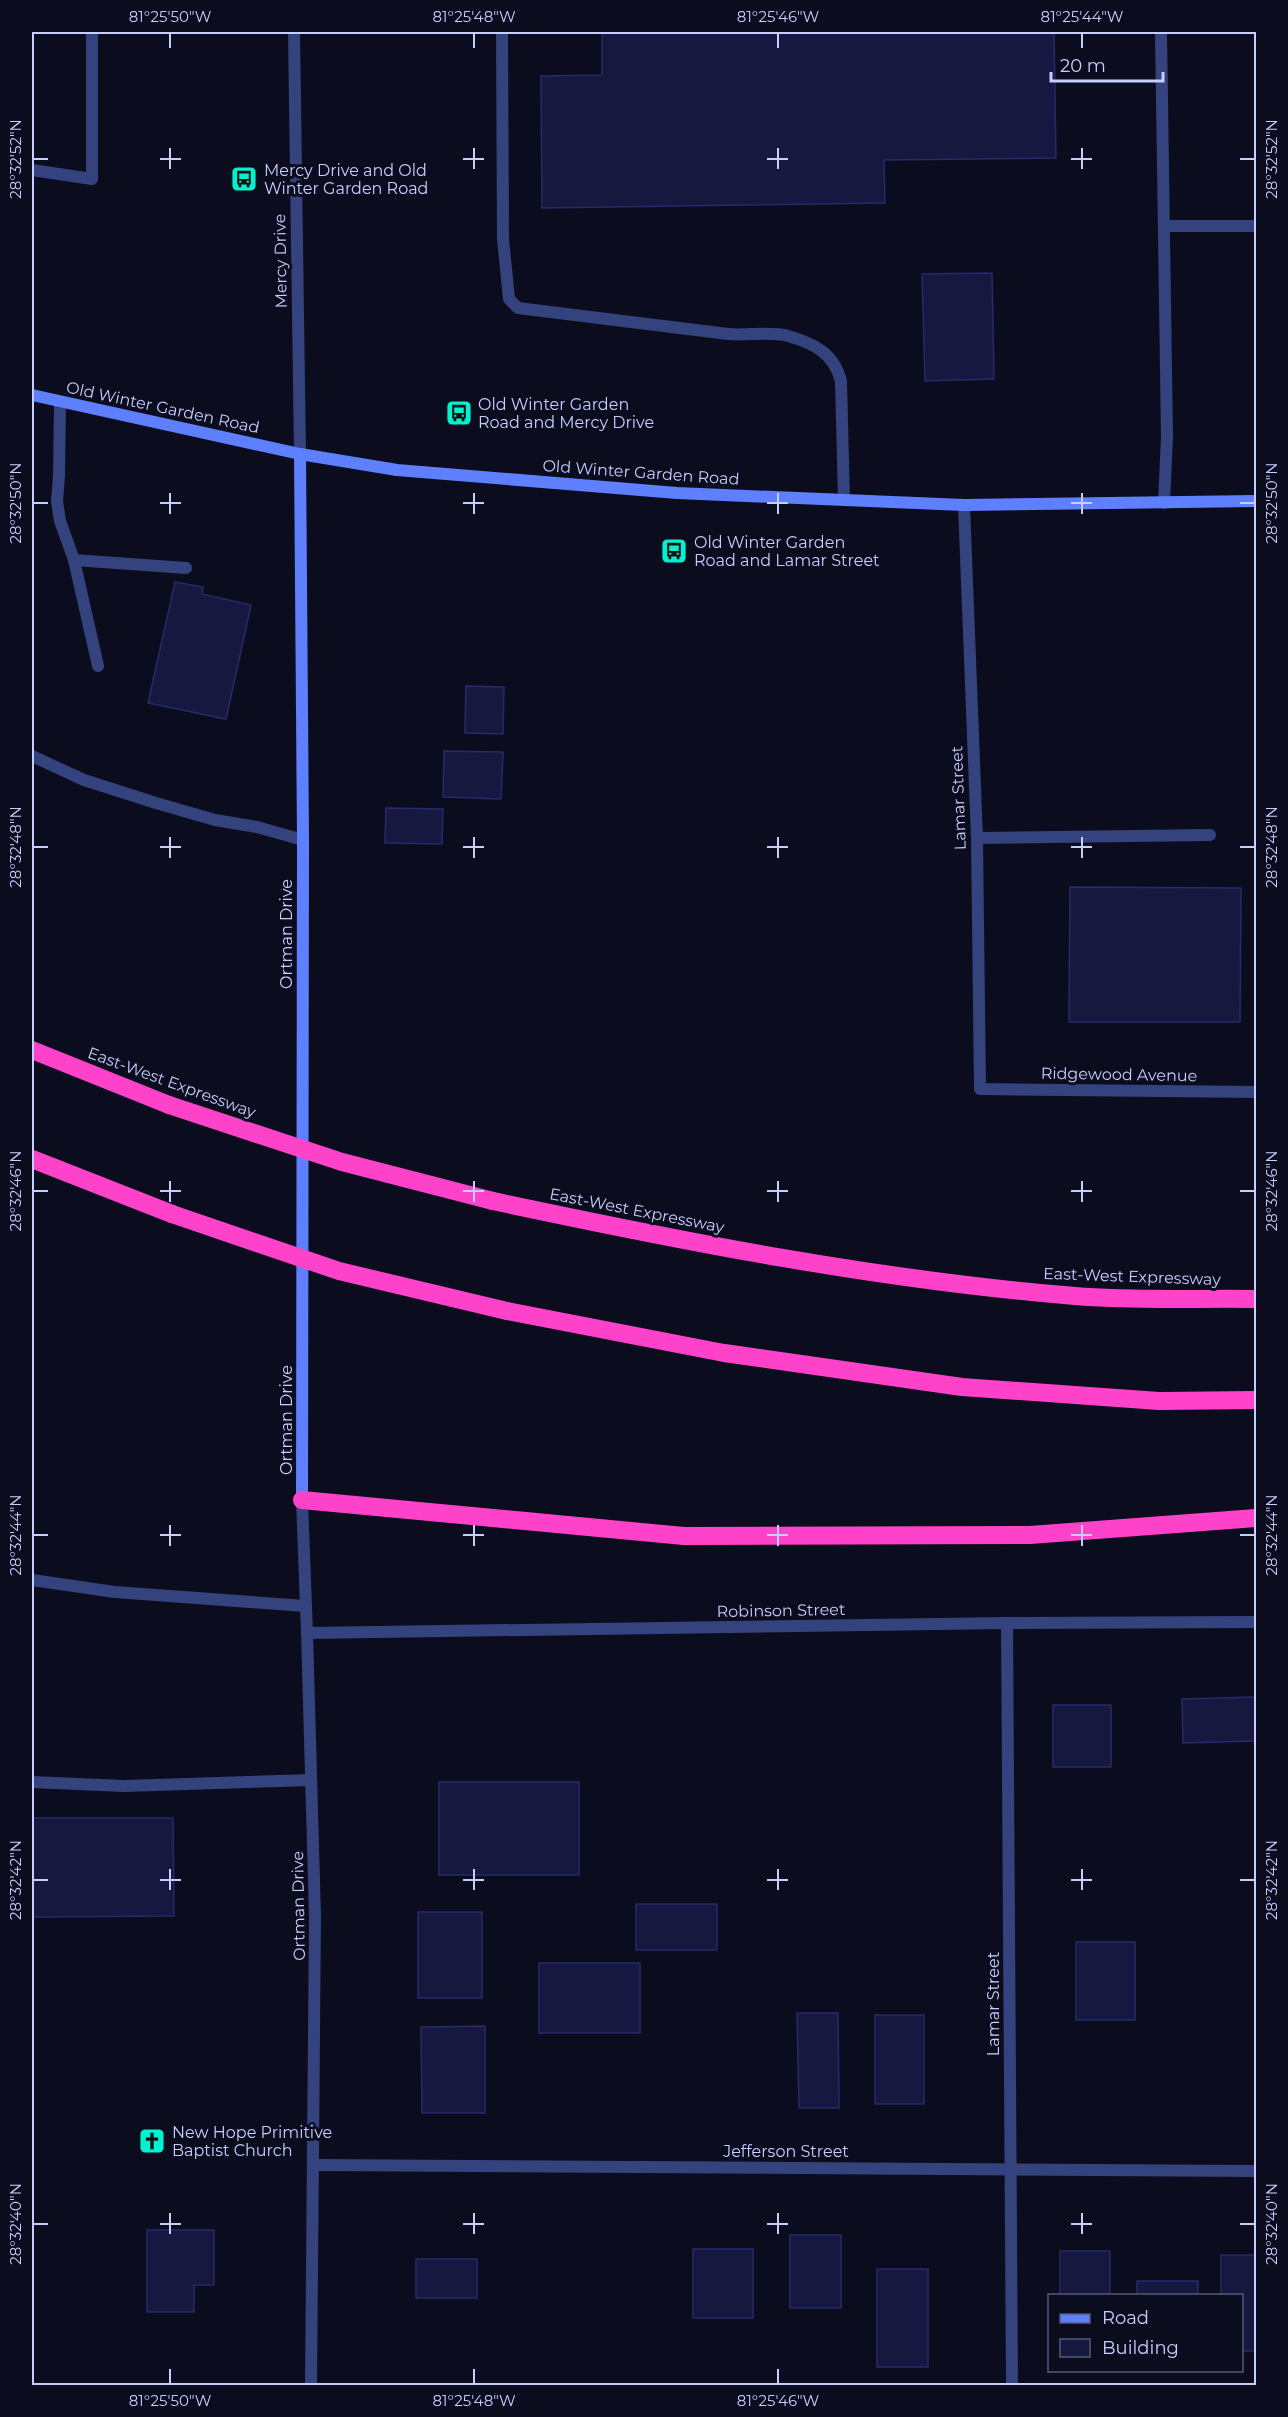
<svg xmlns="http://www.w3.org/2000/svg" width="1288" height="2417" font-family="Montserrat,sans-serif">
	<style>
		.building { fill: #16183f; stroke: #272a6c; stroke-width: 1.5 }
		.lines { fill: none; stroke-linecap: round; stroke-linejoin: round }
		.service { stroke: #34437e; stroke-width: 12 }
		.minor { stroke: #34437e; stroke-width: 12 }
		.tertiary { stroke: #34437e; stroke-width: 12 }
		.secondary { stroke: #5e80ff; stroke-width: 12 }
		.motorway { stroke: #ff42ca; stroke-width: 18 }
		.motorway-bridge { stroke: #ff42ca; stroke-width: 18 }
		.ticks { fill: none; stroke: #c7ceff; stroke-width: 2 }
		.labels { text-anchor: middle; stroke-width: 6; stroke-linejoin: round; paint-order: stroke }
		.poi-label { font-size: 16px; fill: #c7ceff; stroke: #0b0c1d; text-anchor: start }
		.street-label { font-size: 16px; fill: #c7ceff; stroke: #0b0c1d }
		.neatline { fill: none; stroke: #c7ceff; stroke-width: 2 }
		.ticks-label { font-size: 15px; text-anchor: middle; fill: #c7ceff }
	</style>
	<rect width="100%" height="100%" fill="#0b0c1d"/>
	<g class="building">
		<path d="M602,32h452l2,126 -172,2 1,43 -343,5 -1,-132 61,-1z"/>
		<path d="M992,273l2,106 -69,2 -3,-107z"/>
		<path d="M175,582l28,5 -1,7 49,11 -25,114 -78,-16z"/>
		<path d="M466,686l38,1 -1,47 -38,-1z"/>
		<path d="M444,751l59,1 -2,47 -58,-2z"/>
		<path d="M386,808l57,1 -1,35 -57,-1z"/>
		<path d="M1070,887l171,1 -1,134h-171z"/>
		<path d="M1256,1697v44l-73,2 -1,-44z"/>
		<rect x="1053" y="1705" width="58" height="62"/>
		<rect x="439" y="1782" width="140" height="93"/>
		<path d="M32,1818h141l1,98 -142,1z"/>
		<rect x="636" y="1904" width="81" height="46"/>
		<rect x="418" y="1912" width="64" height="86"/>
		<rect x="1076" y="1942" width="59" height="78"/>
		<rect x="539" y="1963" width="101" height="70"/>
		<path d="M797,2013h41l1,95h-40z"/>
		<rect x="875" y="2015" width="49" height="89"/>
		<path d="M485,2026v87h-63l-1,-86z"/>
		<path d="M147,2230h67v55h-20v27h-47z"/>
		<rect x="790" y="2235" width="51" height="73"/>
		<rect x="693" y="2249" width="60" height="69"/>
		<rect x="1060" y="2251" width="50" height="45"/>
		<path d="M1221,2255h35v96h-14v-55h-21z"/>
		<rect x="416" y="2259" width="61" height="39"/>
		<rect x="877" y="2269" width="51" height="98"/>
		<rect x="1137" y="2281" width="61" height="15"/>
	</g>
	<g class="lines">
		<g class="service">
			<path d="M502,32l1,207 6,60 9,9c70,9 140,17 210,26 19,2 42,-3 60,2 25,7 46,17 53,45l3,119"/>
			<path d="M1161,32l6,405 -3,66"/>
			<path d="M32,170l60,9v-147"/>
			<path d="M1165,226h91"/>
			<path d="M60,402l-1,74 -2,25 3,20 14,39 24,106"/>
			<path d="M74,560l112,8"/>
			<path d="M32,756l52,24 72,23 59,17 42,7 46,13"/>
			<path d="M977,838l233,-3"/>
			<path d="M32,1580l83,12 190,14"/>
			<path d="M32,1782l92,4 187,-6"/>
		</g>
		<g class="minor">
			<path d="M964,505l13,333 3,251 276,3"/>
			<path d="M1007,1623l5,763"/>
			<path d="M307,1633l8,283 -4,470"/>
			<path d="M315,2165l941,6"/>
		</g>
		<g class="tertiary">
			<path d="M294,32l6,422"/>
			<path d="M302,1500l5,133 700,-10 249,-1"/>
		</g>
		<g class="secondary">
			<path d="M32,395l268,59 97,16 280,23 287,12 292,-4"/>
			<path d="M300,454l3,386 -1,660"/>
		</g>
		<g class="motorway">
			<path d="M32,1050l137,55"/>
			<path d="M32,1159l140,55"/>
			<path d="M493,1201c192,41 386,79 582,95 59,5 122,2 181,3"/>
			<path d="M507,1311l217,42 238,34 197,14 97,-1"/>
			<path d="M302,1500l382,36 346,-1 226,-17"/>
		</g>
		<g class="motorway-bridge">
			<path d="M169,1105l173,57 151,39"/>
			<path d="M172,1214l167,57 168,40"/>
		</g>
	</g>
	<path class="ticks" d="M170,33v15M474,33v15M778,33v15M1082,33v15M170,148v21M474,148v21M778,148v21M1082,148v21M33,159h15M160,159h21M463,159h21M767,159h21M1071,159h21M1240,159h15M170,493v21M474,493v21M778,493v21M1082,493v21M33,503h15M160,503h21M463,503h21M767,503h21M1071,503h21M1240,503h15M170,837v21M474,837v21M778,837v21M1082,837v21M33,847h15M160,847h21M463,847h21M767,847h21M1071,847h21M1240,847h15M170,1181v21M474,1181v21M778,1181v21M1082,1181v21M33,1191h15M160,1191h21M463,1191h21M767,1191h21M1071,1191h21M1240,1191h15M170,1525v21M474,1525v21M778,1525v21M1082,1525v21M33,1535h15M160,1535h21M463,1535h21M767,1535h21M1071,1535h21M1240,1535h15M170,1869v21M474,1869v21M778,1869v21M1082,1869v21M33,1880h15M160,1880h21M463,1880h21M767,1880h21M1071,1880h21M1240,1880h15M170,2213v21M474,2213v21M778,2213v21M1082,2213v21M33,2224h15M160,2224h21M463,2224h21M767,2224h21M1071,2224h21M1240,2224h15M170,2369v15M474,2369v15M778,2369v15"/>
	<defs>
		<symbol id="bus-square" viewBox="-11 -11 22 22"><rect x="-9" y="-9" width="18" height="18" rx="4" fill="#00f2d0" stroke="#0b0c1d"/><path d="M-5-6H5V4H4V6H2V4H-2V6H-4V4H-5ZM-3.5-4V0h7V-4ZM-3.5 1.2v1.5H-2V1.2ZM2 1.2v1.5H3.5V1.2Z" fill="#111"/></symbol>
		<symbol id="church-square" viewBox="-11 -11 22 22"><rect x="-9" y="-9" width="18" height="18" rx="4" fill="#00f2d0" stroke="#0b0c1d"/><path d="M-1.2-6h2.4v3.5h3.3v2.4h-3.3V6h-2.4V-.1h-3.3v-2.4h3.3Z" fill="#111"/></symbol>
	</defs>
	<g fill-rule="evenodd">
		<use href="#bus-square" x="229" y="164" width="30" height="30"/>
		<use href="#bus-square" x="444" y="398" width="30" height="30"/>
		<use href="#bus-square" x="659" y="536" width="30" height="30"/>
		<use href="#church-square" x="137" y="2126" width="30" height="30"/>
	</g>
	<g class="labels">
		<g class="poi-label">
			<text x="264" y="176">Mercy Drive and Old<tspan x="264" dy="18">Winter Garden Road</tspan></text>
			<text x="478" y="410">Old Winter Garden<tspan x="478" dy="18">Road and Mercy Drive</tspan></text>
			<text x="694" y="548">Old Winter Garden<tspan x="694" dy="18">Road and Lamar Street</tspan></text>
			<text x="172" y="2138">New Hope Primitive<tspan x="172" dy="18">Baptist Church</tspan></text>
		</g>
		<g class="street-label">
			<text transform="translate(280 261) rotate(-91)" y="6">Mercy Drive</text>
			<text transform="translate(163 407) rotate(12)" y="6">Old Winter Garden Road</text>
			<text transform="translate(641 472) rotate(4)" y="6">Old Winter Garden Road</text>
			<text transform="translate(958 798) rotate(-92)" y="6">Lamar Street</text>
			<text transform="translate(286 934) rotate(-90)" y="6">Ortman Drive</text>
			<text transform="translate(1119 1074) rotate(1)" y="6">Ridgewood Avenue</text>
			<text transform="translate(172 1082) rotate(20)" y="6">East-West Expressway</text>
			<text transform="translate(637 1210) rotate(11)" y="6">East-West Expressway</text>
			<text transform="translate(1132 1276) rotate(2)" y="6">East-West Expressway</text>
			<text transform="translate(286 1420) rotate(-90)" y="6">Ortman Drive</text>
			<text transform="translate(781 1610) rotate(-1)" y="6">Robinson Street</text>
			<text transform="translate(298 1906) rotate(-91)" y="6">Ortman Drive</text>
			<text transform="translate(993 2004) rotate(-90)" y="6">Lamar Street</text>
			<text x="786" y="2157">Jefferson Street</text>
		</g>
	</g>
	<rect width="1288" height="2417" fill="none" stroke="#0b0c1d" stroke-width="66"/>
	<rect x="1048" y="2294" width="195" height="78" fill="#0b0c1d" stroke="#565a77" stroke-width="1.5"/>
	<rect x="1060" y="2314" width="30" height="9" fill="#5e80ff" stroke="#565a77" stroke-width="1.5"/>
	<text x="1102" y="2324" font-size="18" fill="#c7ceff">Road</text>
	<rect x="1060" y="2339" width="30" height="18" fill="#16183f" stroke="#565a77" stroke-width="1.5"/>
	<text x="1102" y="2354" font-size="18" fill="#c7ceff">Building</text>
	<path d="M1051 72v9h112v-9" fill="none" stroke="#c7ceff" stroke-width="3"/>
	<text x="1060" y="72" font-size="18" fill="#c7ceff" stroke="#0b0c1d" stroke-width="4.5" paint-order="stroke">20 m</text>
	<rect x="33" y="33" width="1222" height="2351" class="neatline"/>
	<g class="ticks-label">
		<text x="170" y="22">81°25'50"W</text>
		<text x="474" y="22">81°25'48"W</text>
		<text x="778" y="22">81°25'46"W</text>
		<text x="1082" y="22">81°25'44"W</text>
		<text transform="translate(16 159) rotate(-90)" y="5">28°32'52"N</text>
		<text transform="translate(1272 159) rotate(-90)" y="5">28°32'52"N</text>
		<text transform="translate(16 503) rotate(-90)" y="5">28°32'50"N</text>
		<text transform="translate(1272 503) rotate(-90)" y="5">28°32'50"N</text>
		<text transform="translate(16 847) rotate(-90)" y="5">28°32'48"N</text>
		<text transform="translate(1272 847) rotate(-90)" y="5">28°32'48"N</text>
		<text transform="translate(16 1191) rotate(-90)" y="5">28°32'46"N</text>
		<text transform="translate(1272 1191) rotate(-90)" y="5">28°32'46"N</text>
		<text transform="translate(16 1535) rotate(-90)" y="5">28°32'44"N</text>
		<text transform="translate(1272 1535) rotate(-90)" y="5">28°32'44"N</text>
		<text transform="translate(16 1880) rotate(-90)" y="5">28°32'42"N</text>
		<text transform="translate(1272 1880) rotate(-90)" y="5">28°32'42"N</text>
		<text transform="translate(16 2224) rotate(-90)" y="5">28°32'40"N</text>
		<text transform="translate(1272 2224) rotate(-90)" y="5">28°32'40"N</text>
		<text x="170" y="2406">81°25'50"W</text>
		<text x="474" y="2406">81°25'48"W</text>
		<text x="778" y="2406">81°25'46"W</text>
	</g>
</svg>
